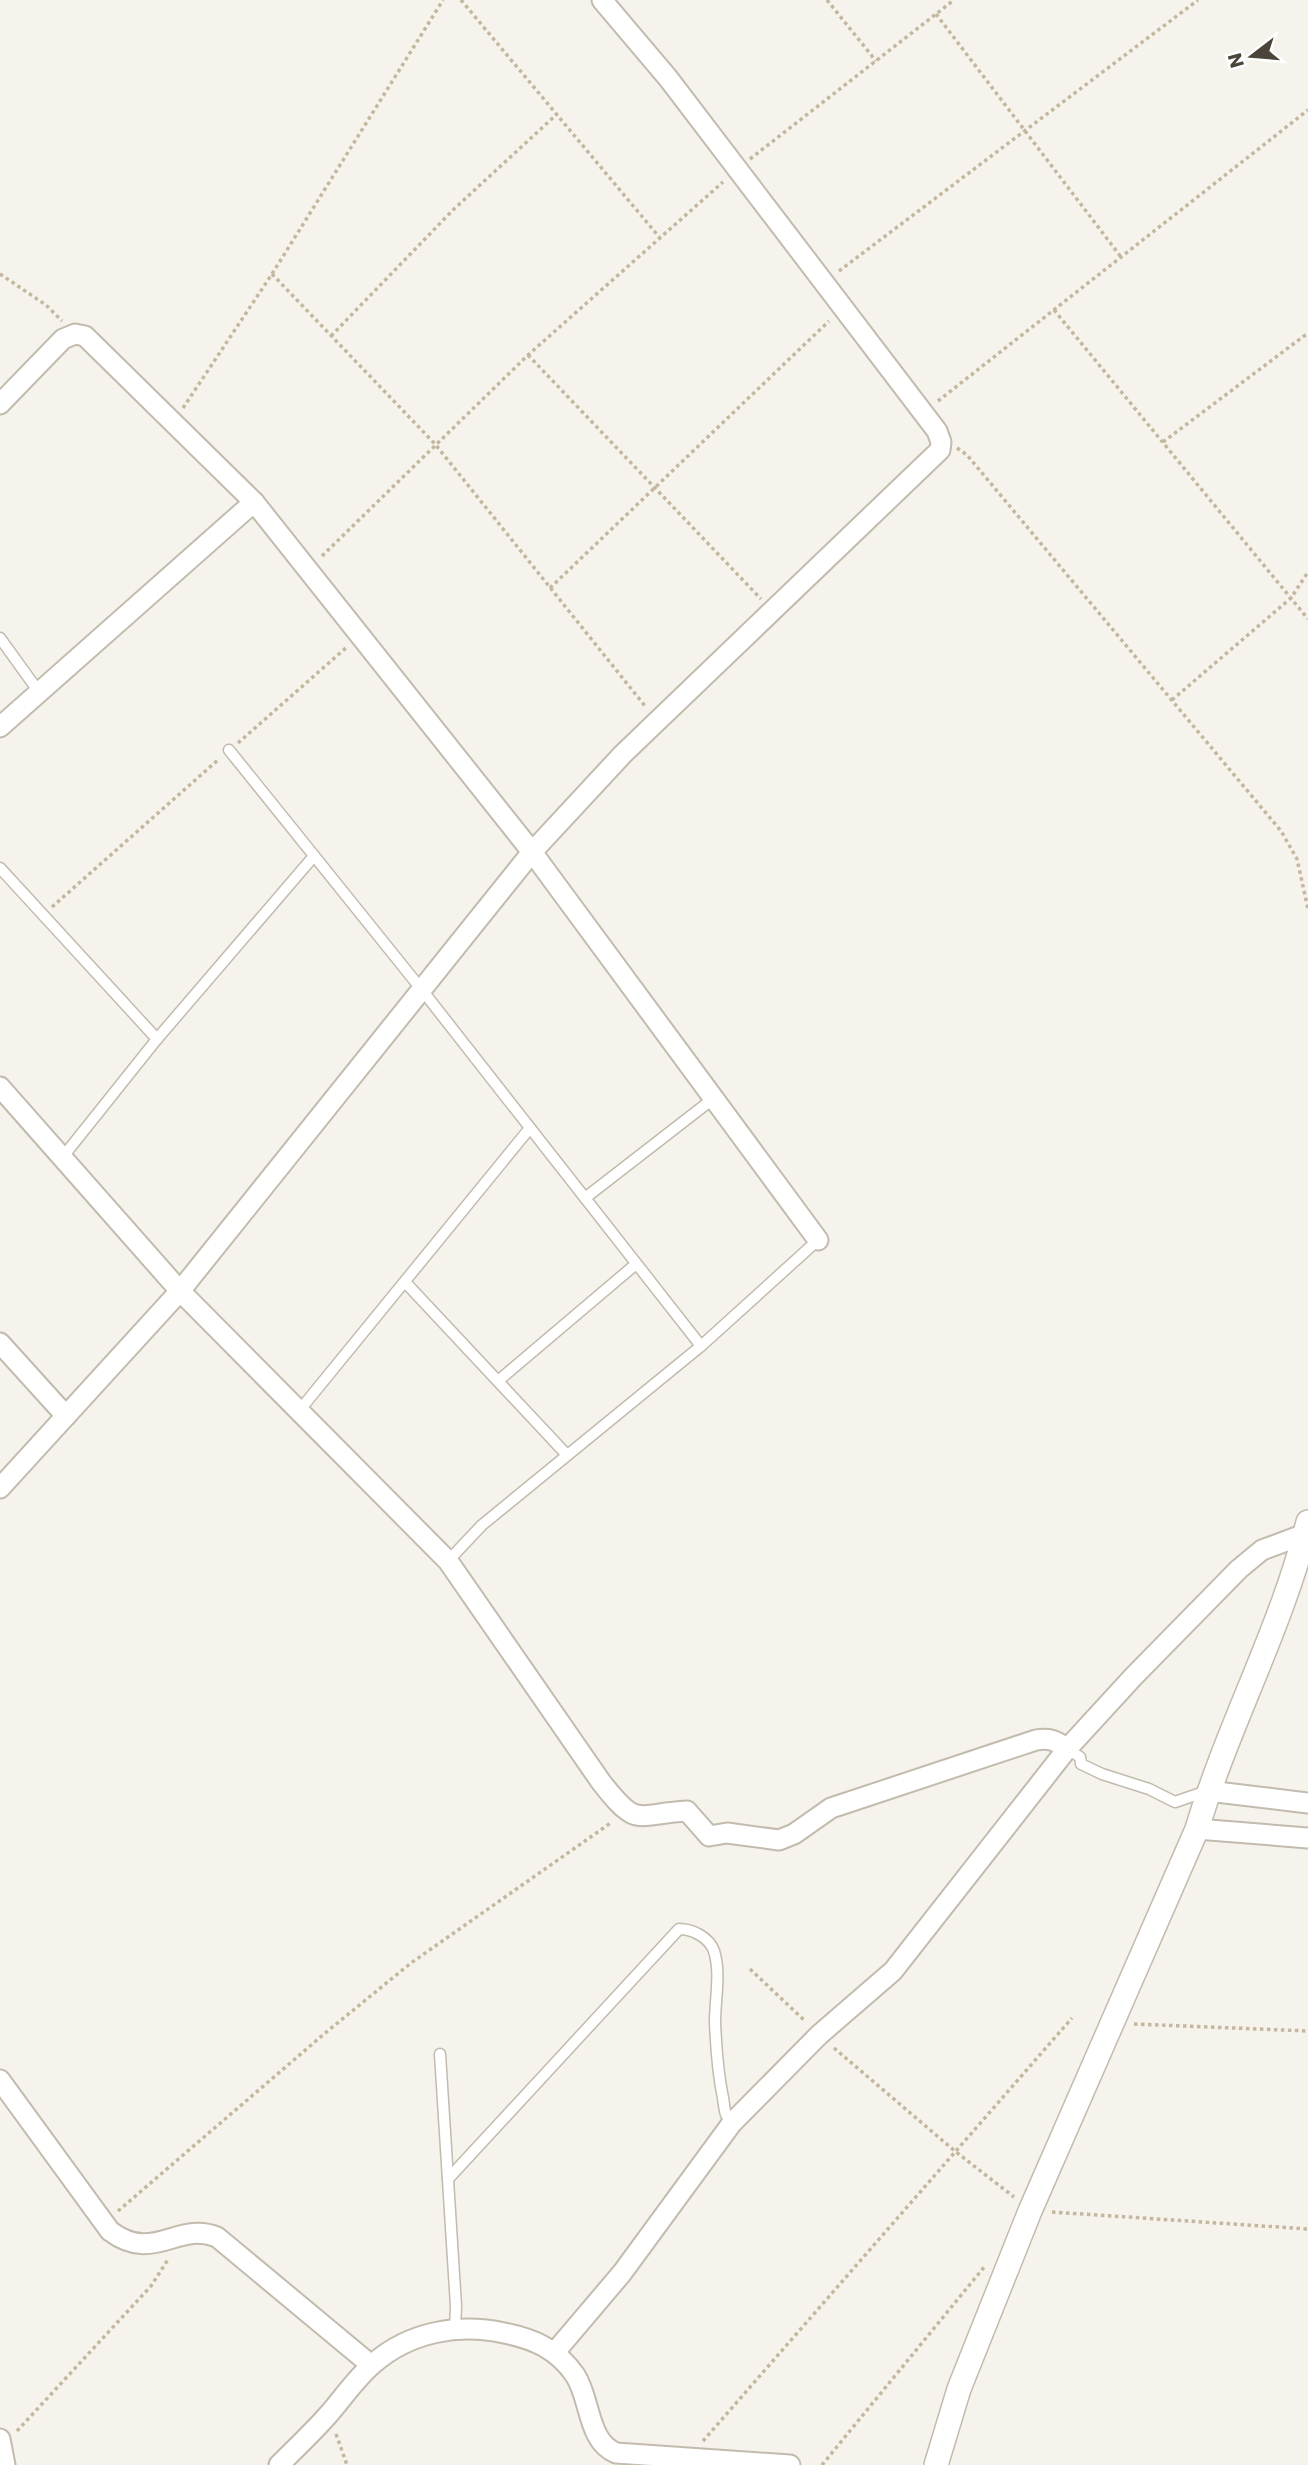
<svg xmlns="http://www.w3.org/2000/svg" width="1308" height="2465" font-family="Poppins,sans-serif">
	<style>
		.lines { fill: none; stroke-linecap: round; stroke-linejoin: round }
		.service-casing { stroke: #c2bbae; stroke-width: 13 }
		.minor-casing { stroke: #c2bbae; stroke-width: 23 }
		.tertiary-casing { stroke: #c2bbae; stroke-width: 26 }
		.path { stroke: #c4b79f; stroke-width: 3.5; stroke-dasharray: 3.5 3.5; stroke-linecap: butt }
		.service { stroke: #fff; stroke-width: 10 }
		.minor { stroke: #fff; stroke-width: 19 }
		.tertiary { stroke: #fff; stroke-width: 23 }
	</style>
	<rect width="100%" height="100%" fill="#f6f3ec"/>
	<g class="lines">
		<defs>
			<g id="service">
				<path d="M0,638l39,54"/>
				<path d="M229,750l193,240 279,356"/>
				<path d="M0,868l157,171"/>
				<path d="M62,1158l95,-119 157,-183"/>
				<path d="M585,1198l129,-100"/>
				<path d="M405,1282l162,173"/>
				<path d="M498,1381l138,-117"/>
				<path d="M299,1411l231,-283"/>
				<path d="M448,1561l34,-36 219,-179 117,-106"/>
				<path d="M1067,1749l13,8 1,7 21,10 47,15 26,13 32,-11"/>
				<path d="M440,2054l16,252 -1,23"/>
				<path d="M448,2179l231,-250c13,0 30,8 35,22 7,22 1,48 1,71 1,25 3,52 8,76 2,11 1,18 9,25"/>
			</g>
			<g id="minor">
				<path d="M0,404l63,-65 12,-5 10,2 169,166 278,350 286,388"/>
				<path d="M0,727l254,-225"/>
				<path d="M0,1087l180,204 268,270 153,221c37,47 33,32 86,29l22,25 18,-3 52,7 15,-6 37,-26 205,-68c13,-2 20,0 31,9"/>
				<path d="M0,1343l66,73"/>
				<path d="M0,1488l180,-197 352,-439 91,-98 317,-304 1,-8 -4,-11 -269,-353 -66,-78"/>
				<path d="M1208,1791l100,12"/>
				<path d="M1197,1829l111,9"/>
				<path d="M0,2080l110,151c44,33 67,-10 107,6l154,128"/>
				<path d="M555,2352l67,-79 110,-150 87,-88 74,-64 174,-222 67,-73 105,-107 23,-19 43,-16"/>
				<path d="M0,2439l5,26"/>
				<path d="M279,2465c16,-16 33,-32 49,-50 15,-17 28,-37 46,-52 36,-31 84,-40 130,-30 30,6 53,16 71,42 16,24 12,66 41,78l174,12"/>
			</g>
			<path id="tertiary" d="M936,2465l23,-76 71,-178 167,-382c31,-104 85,-202 111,-307"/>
		</defs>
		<use href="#service" class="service-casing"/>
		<use href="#minor" class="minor-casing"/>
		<use href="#tertiary" class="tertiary-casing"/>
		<g class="path">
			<path d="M461,0l199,238"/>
			<path d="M827,0l49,61"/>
			<path d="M936,14l185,243"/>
			<path d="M750,159l204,-159"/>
			<path d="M839,271l359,-271"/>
			<path d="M0,274l46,31 16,16"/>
			<path d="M272,274l163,170 210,262"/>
			<path d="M1054,310l254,309"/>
			<path d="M331,336l122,-126 104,-96"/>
			<path d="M528,355l233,244"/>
			<path d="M938,401l370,-291"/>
			<path d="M183,408l89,-134 171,-274"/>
			<path d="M1163,442l145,-109"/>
			<path d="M957,448l10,7 314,376 16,28 11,50"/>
			<path d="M322,556l206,-201 195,-173"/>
			<path d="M550,588l279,-267"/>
			<path d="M1172,700l119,-102 17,-26"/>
			<path d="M238,743l110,-97"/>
			<path d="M52,907l167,-148"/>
			<path d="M750,1969l55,52"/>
			<path d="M1134,2024l174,7"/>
			<path d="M834,2048l122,104 58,45"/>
			<path d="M118,2211l206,-177 87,-71 201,-141"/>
			<path d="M1052,2212l256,17"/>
			<path d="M17,2431l134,-145 18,-28"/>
			<path d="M336,2434l11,31"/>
			<path d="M703,2441l369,-423"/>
			<path d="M822,2465l163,-199"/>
		</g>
		<use href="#service" class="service"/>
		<use href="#minor" class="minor"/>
		<use href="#tertiary" class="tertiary"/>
	</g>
	<g transform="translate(1252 56) rotate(254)" stroke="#ffffff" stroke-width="5" paint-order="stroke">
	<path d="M0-5L12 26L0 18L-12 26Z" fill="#4b4439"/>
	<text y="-10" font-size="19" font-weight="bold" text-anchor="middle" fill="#4b4439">N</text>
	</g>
</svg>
